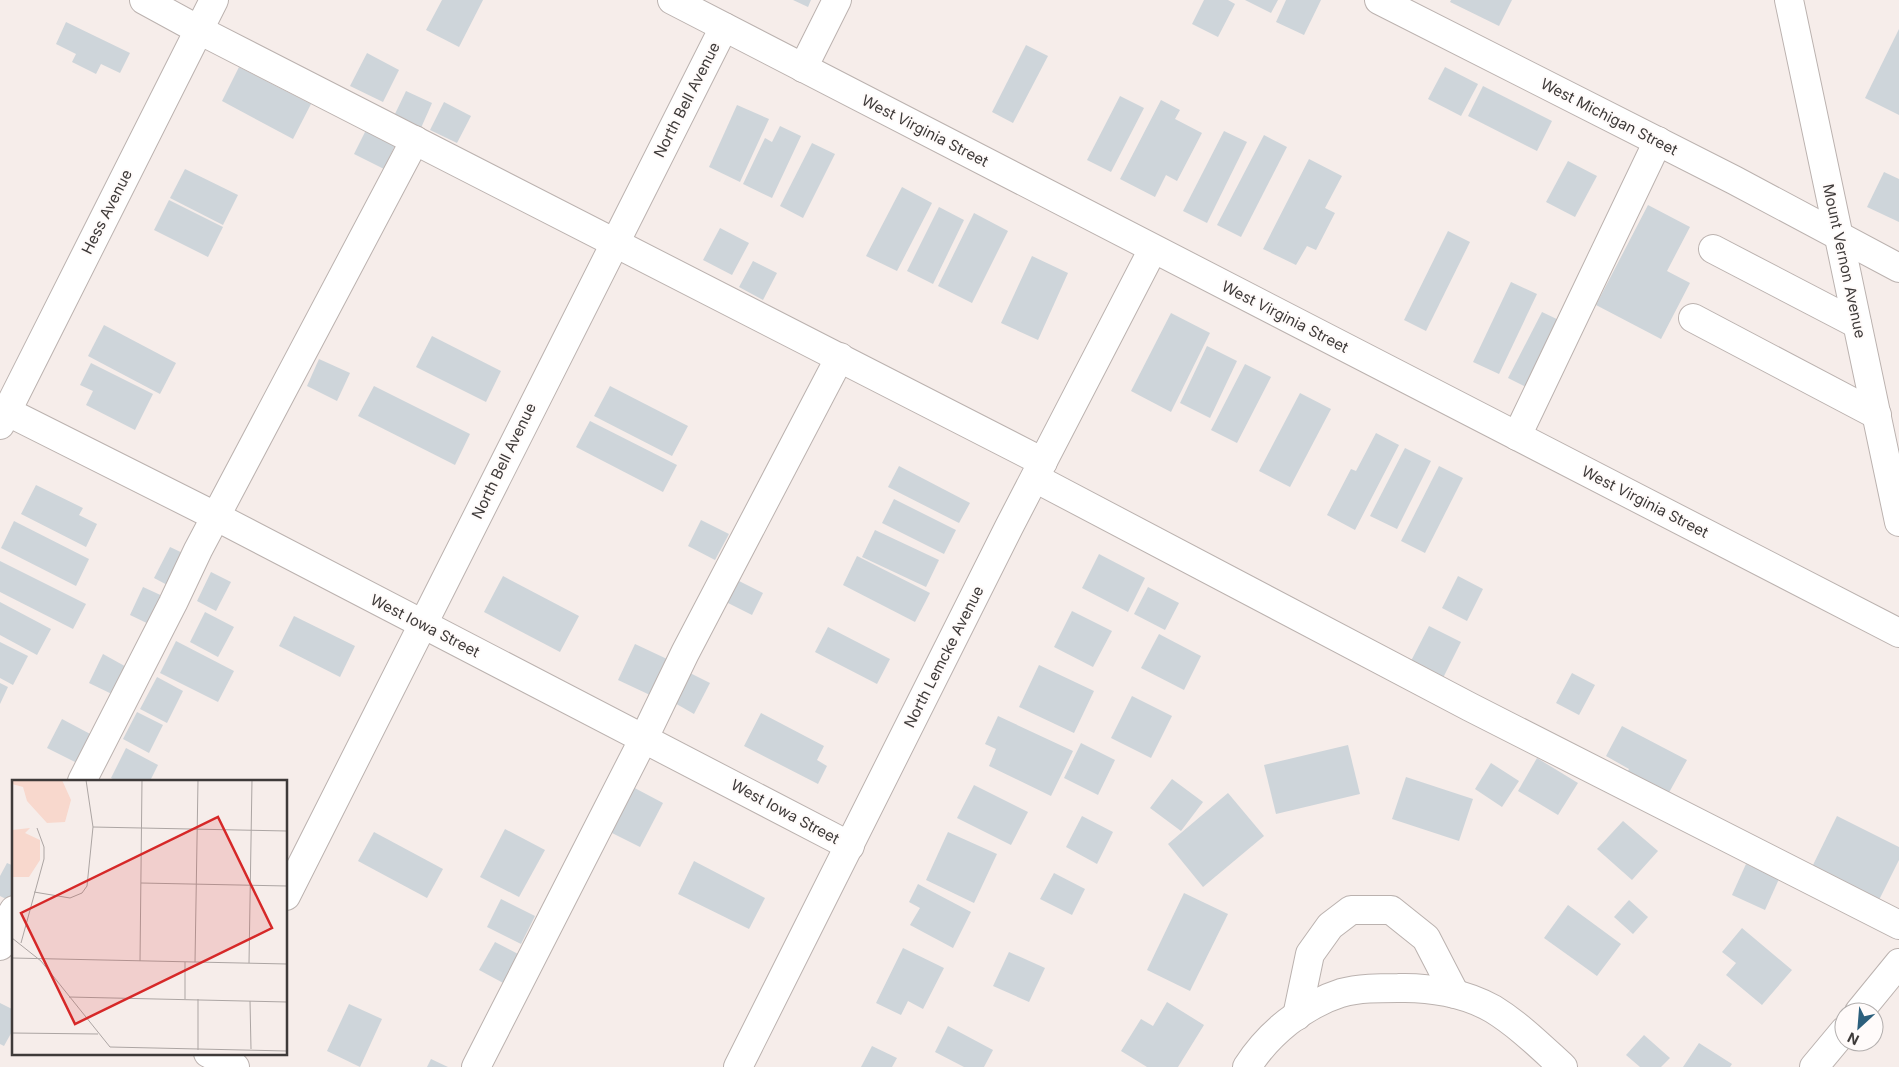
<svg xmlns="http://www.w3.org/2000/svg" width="1899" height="1067" font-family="Inter,sans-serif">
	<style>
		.building { fill: #ced5da }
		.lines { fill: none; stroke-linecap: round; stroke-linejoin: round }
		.minor-casing { stroke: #bbb2af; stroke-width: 30 }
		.major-casing { stroke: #bbb2af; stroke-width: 30 }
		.minor { stroke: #fff; stroke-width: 28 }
		.major { stroke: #fff; stroke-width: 28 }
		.labels { text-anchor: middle; stroke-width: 4; stroke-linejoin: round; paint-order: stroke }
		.street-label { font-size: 15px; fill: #3e3a39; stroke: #fffbfa }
		.inset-road { fill: none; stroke: #aca5a3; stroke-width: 1 }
		.view { fill: #d62828; fill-opacity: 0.15; stroke: #d62828; stroke-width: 2.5 }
		.inset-edge { fill: none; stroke: #3e3a39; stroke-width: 2.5 }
	</style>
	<rect width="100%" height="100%" fill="#f6edea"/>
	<g class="building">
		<path d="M442,0h41l-24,47 -33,-17z"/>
		<path d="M793,0h18l-3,7z"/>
		<path d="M1204,0h24l7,4 -17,33 -26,-13z"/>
		<path d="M1245,0h33l-7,13z"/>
		<path d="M1286,0h35l-17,35 -28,-13z"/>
		<path d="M1451,0h61l-13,26 -49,-24z"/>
		<path d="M66,22l64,31 -10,20 -19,-9 -5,10 -24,-12 4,-8 -20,-10z"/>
		<path d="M1899,29v86l-34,-17z"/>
		<path d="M1026,45l22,11 -35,67 -21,-11z"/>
		<path d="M367,53l32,17 -16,32 -33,-16z"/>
		<path d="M239,67l72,37 -18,35 -71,-38z"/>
		<path d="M1445,67l33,17 -17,32 -33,-17z"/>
		<path d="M1483,86l69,35 -15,30 -69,-35z"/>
		<path d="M406,91l26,12 -11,25 -27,-12z"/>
		<path d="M1120,96l24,12 -33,64 -24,-12z"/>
		<path d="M1161,100l19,10 -5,9 27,14 -25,48 -11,-6 -11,22 -35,-18z"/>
		<path d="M444,102l27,14 -14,27 -27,-13z"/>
		<path d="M737,105l32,14 -29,63 -31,-15z"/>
		<path d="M780,126l21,10 -29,62 -29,-14 22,-46 7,4z"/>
		<path d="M367,128l30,13 -13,28 -30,-15z"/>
		<path d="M1224,131l23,11 -40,81 -24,-12z"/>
		<path d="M1264,135l23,12 -46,90 -24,-12z"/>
		<path d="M812,143l23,11 -32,64 -23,-12z"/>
		<path d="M1309,159l33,17 -17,32 10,5 -19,37 -9,-4 -11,19 -33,-16z"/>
		<path d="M1568,161l29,15 -22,41 -29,-15z"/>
		<path d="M185,169l53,26 -15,30 -53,-27z"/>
		<path d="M1884,172l15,7v43l-32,-15z"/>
		<path d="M902,187l30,16 -35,68 -31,-15z"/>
		<path d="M169,200l54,27 -15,30 -54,-27z"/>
		<path d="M1648,205l42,22 -23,44 23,12 -29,56 -65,-34z"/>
		<path d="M939,207l25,13 -31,64 -26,-13z"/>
		<path d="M974,213l34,18 -36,72 -34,-17z"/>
		<path d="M720,228l29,15 -17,32 -29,-15z"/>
		<path d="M1448,231l22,11 -44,89 -22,-11z"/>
		<path d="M1032,256l36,17 -30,67 -37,-17z"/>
		<path d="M753,261l24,12 -14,27 -24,-13z"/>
		<path d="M1511,282l26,12 -38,80 -26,-12z"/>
		<path d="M1542,312l23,11 -35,66 -22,-11z"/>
		<path d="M1171,313l39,20 -39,79 -40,-21z"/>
		<path d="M104,325l72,38 -16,31 -72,-38z"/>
		<path d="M432,336l69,35 -15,31 -70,-35z"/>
		<path d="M1207,346l30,15 -27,57 -30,-15z"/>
		<path d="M319,359l31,14 -13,28 -30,-15z"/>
		<path d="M91,363l62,31 -18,36 -49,-25 7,-14 -13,-6z"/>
		<path d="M1245,364l26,13 -34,66 -26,-13z"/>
		<path d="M374,386l96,48 -15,31 -97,-49z"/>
		<path d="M610,386l78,40 -16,30 -78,-40z"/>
		<path d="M1300,393l31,16 -41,78 -31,-16z"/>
		<path d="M590,421l87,44 -14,27 -87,-45z"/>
		<path d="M1376,433l23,12 -44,85 -28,-15 24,-46 5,2z"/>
		<path d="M1405,448l26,13 -34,68 -27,-13z"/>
		<path d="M899,466l71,37 -11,20 -71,-36z"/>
		<path d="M1439,466l24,12 -38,75 -24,-12z"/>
		<path d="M36,485l47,23 -4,7 18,9 -11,23 -65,-33z"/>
		<path d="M894,499l62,31 -12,24 -62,-31z"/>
		<path d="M701,520l28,14 -14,26 -27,-14z"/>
		<path d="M14,521l75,38 -13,27 -75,-38z"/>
		<path d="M875,530l64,30 -13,27 -64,-30z"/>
		<path d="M170,547l19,9 -16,32 -19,-10z"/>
		<path d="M1099,554l46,24 -17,34 -46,-24z"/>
		<path d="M857,556l73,37 -15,29 -72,-37z"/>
		<path d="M0,561l86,43 -13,25 -73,-37z"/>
		<path d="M211,572l20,10 -15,29 -19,-10z"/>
		<path d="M503,576l76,40 -19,36 -76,-40z"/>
		<path d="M1458,576l25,13 -16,32 -25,-13z"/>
		<path d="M737,580l26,13 -11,22 -26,-13z"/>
		<path d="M143,587l24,11 -14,28 -23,-11z"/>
		<path d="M1148,587l31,16 -14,27 -31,-16z"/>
		<path d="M0,602l51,27 -14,26 -37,-20z"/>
		<path d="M1072,611l40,20 -19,36 -39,-20z"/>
		<path d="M205,612l29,15 -16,30 -28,-15z"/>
		<path d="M294,616l61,30 -15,31 -61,-31z"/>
		<path d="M1429,626l32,16 -18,36 -32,-17z"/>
		<path d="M828,627l62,32 -13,25 -62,-32z"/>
		<path d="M1159,634l42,22 -17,34 -43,-22z"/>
		<path d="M176,641l58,30 -16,31 -58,-29z"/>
		<path d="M0,642l28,14 -15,29 -13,-7z"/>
		<path d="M635,644l32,15 -17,36 -32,-15z"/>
		<path d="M103,654l27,15 -14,27 -27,-13z"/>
		<path d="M1039,665l55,26 -20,42 -55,-26z"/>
		<path d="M688,672l22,11 -16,31 -21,-12z"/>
		<path d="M1572,673l23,12 -16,30 -23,-12z"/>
		<path d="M157,677l26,14 -16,32 -27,-14z"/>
		<path d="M0,683l8,4 -8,17z"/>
		<path d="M1132,696l40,20 -21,42 -40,-20z"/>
		<path d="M137,712l26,13 -14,28 -26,-14z"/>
		<path d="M761,713l63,33 -7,14 10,6 -9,18 -74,-38z"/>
		<path d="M998,716l75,35 -22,45 -62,-30 7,-17 -11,-5z"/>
		<path d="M62,719l32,17 -15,28 -32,-16z"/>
		<path d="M1622,726l65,34 -21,38 -41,-21 4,-8 -23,-13z"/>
		<path d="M1081,743l34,17 -17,35 -34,-17z"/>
		<path d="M1348,745l12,49 -84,20 -12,-49z"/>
		<path d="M126,748l32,17 -8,16h-34l-5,-3z"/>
		<path d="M1537,758l41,25 -20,32 -40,-24z"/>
		<path d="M1491,763l28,18 -17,26 -27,-18z"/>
		<path d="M1406,777l67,22 -14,42 -67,-22z"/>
		<path d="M1172,779l31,23 -22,29 -31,-23z"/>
		<path d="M629,785l34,18 -23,44 -34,-17z"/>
		<path d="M974,785l54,27 -17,33 -54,-27z"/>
		<path d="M1228,793l36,43 -61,51 -35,-43z"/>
		<path d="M1082,816l31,16 -16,32 -31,-17z"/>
		<path d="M1837,816l62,31v13l-20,40 -67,-33z"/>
		<path d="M1623,821l35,30 -26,29 -35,-31z"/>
		<path d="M505,829l40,21 -26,47 -39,-20z"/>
		<path d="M374,832l69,37 -16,29 -69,-37z"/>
		<path d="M948,832l49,22 -23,49 -48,-23z"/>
		<path d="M694,861l71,37 -16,31 -71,-35z"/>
		<path d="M7,863l7,3v28l-4,7 -10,-5v-20z"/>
		<path d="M1746,864l33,15 -14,31 -33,-15z"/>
		<path d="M1054,873l31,16 -13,26 -32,-16z"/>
		<path d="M918,884l53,28 -18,36 -43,-23 10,-17 -11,-6z"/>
		<path d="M1184,893l44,21 -38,77 -43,-21z"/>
		<path d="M501,899l34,17 -14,28 -34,-17z"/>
		<path d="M1629,900l19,17 -15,17 -19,-17z"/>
		<path d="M1568,905l53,39 -24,32 -53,-38z"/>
		<path d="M1742,928l50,42 -30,35 -36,-30 10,-12 -14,-11z"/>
		<path d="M495,942l27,14 -15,29 -28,-15z"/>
		<path d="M903,948l41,20 -21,41 -15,-8 -7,14 -25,-12z"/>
		<path d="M1009,952l36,16 -16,34 -36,-16z"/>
		<path d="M1167,1002l37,23 -26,42h-31l-26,-16 20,-32 12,7z"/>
		<path d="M0,1003l14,7v18l-10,18 -4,-2z"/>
		<path d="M349,1004l33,15 -22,48 -33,-16z"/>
		<path d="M948,1026l45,24 -9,17h-20l-29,-15z"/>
		<path d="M1644,1035l26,23 -9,9h-21l-14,-12z"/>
		<path d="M1699,1043l33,21 -2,3h-47z"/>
		<path d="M872,1046l25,12 -5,9h-31z"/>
		<path d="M431,1059l17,8h-21z"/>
	</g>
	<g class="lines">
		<defs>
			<g id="minor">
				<path d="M144,0l55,30 844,432"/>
				<path d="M672,0l1227,633"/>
				<path d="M1379,0l355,180 165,88"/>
				<path d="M803,68l34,-68"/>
				<path d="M1713,249l144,75"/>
				<path d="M1693,318l184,97"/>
				<path d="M0,408l217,109 633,329"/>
				<path d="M0,425l214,-425"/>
				<path d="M1517,436l141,-295"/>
				<path d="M1035,478l435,229 429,218"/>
				<path d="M82,781l91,-178 25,-53 217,-410"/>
				<path d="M286,896l438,-869"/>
				<path d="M0,946l8,-26 6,-10"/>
				<path d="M1859,1012l40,-49"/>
				<path d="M1297,1016l13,-62 20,-28 21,-16h40l35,28 29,56"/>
				<path d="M208,1053l27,14"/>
				<path d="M476,1067l168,-329 41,-85 155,-296"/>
				<path d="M738,1067l271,-540 144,-278"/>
				<path d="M1247,1067c21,-33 56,-62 94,-74 18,-5 38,-5 57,-5 31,-1 67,5 95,21 26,16 48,38 70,58"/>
				<path d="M1814,1067l30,-36"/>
			</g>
			<path id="major" d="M1789,0l110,522"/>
		</defs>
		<use href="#minor" class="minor-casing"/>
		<use href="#major" class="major-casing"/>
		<use href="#minor" class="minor"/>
		<use href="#major" class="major"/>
	</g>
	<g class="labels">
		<g class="street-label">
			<text transform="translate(687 100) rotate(-63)" y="5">North Bell Avenue</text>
			<text transform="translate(1609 117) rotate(27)" y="5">West Michigan Street</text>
			<text transform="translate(925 131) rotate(27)" y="5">West Virginia Street</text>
			<text transform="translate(107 212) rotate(-63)" y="5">Hess Avenue</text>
			<text transform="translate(1844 261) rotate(78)" y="5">Mount Vernon Avenue</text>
			<text transform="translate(1285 317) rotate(27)" y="5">West Virginia Street</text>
			<text transform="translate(504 461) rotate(-64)" y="5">North Bell Avenue</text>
			<text transform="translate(1645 502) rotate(27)" y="5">West Virginia Street</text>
			<text transform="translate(425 626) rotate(27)" y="5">West Iowa Street</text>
			<text transform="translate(944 657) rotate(-63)" y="5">North Lemcke Avenue</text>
			<text transform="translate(785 812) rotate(28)" y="5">West Iowa Street</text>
		</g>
	</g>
	<g transform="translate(12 780)">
		<rect width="275" height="275" fill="#f6edea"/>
		<path d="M0,0h50l9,20 -6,22 -18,1 -20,-22 -4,-14 -11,-3zM18,48l-5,5 15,7v20l-11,17h-17v-47z" fill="#f8d8cd"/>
		<path class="inset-road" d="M81,47l194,4M129,103l146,3M22,112l36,6 12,-5 5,-7 6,-59 -7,-47M0,158l29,23 69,86 177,4M9,163l23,-84v-12l-7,-19M0,178l275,6M128,181l2,-181M183,182l3,-182M237,183l3,-183M57,217l218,5M173,219v-37M238,221l1,48M0,253l86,1M186,270v-51"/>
		<path class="view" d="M206,37l54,111 -197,96 -54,-111z"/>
		<rect width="275" height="275" class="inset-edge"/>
	</g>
	<g transform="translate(1859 1027) rotate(206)"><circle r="24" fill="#fffbfa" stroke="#b2aead"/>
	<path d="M0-4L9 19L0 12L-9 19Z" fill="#2c5f7c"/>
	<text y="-8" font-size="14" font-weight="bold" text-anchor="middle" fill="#3e3a39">N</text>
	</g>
</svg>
